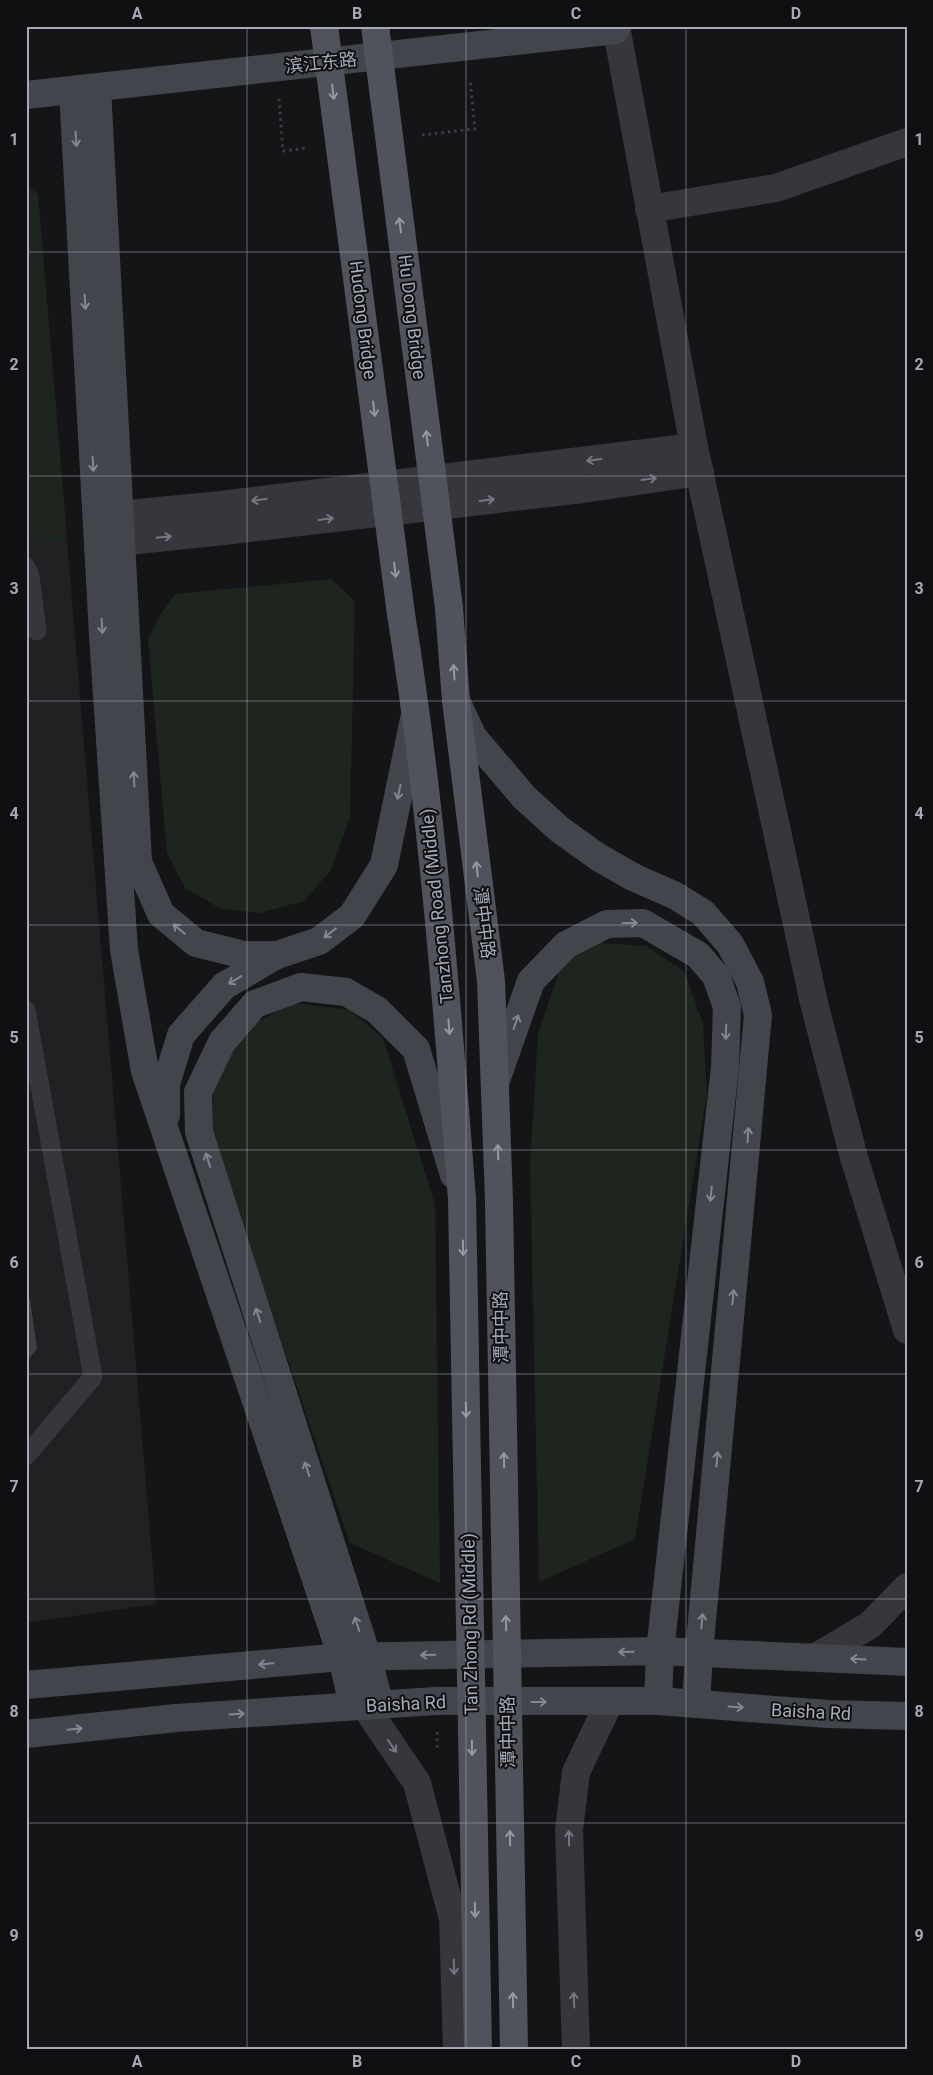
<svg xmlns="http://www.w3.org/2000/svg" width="933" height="2075" font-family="Roboto,'Noto Sans SC',sans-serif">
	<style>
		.built { fill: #212124 }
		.green { fill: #1d251e }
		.building { fill: #3f3f44 }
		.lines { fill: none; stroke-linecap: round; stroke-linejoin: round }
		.path { stroke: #3b3d43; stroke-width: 3; stroke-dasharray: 2.5 4; stroke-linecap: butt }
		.service { stroke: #36363c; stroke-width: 19 }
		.minor { stroke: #36363c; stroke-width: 28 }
		.tertiary { stroke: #36363c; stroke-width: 28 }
		.secondary { stroke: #43454c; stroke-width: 28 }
		.primary { stroke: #51535c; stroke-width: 28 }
		.primary-bridge { stroke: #51535c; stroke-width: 28 }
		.oneway { stroke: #9599a6 }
		.oneway2 { stroke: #838792 }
		.oneway3 { stroke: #747680 }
		.grid { fill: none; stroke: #a6aab8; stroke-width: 1; stroke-opacity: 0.55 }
		.labels { text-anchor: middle; stroke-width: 4; stroke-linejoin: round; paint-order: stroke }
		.street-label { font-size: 18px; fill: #a6aab8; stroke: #101012 }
		.neatline { fill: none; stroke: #a6aab8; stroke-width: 2 }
		.grid-label { font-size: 16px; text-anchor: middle; font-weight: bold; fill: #a6aab8 }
	</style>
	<rect width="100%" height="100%" fill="#151517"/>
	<path class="built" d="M26,186l12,8 118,1410 -130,19z"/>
	<g class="green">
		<path d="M26,186l12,8 29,345 -22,3 -19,-10z"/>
		<path d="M331,579l24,22 -5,216 -19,53 -27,31 -44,12 -39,-4 -36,-21 -18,-35 -19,-213 11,-23 16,-23z"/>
		<path d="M602,943l44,3 38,25 19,53 4,69 -72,446 -96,43 -9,-416 8,-133 24,-70z"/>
		<path d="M293,1003l57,7 33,28 52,167 5,378 -90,-40 -138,-405 2,-58 26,-49z"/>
	</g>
	<path class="building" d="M26,1296l4,3 7,50 -11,13z"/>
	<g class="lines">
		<g class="path">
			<path d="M279,99l4,52 24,-3"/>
			<path d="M422,135l53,-6 -5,-50"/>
			<path d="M437,1732v19"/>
		</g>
		<g class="service">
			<path d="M26,567l4,9 7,55"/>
			<path d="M26,1010l67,367 -67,79"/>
		</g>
		<path class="minor" d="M649,209l127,-21 131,-46"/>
		<g class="tertiary">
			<path d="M616,26l78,421 120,556 39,151 54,176"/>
			<path d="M97,517l124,-12 473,-58"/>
			<path d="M99,544l125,-13 359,-42 117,-17"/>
			<path d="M816,1657l54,-32 37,-38"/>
			<path d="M365,1706l52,77 36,136 4,130"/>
			<path d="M576,2049l-7,-219 7,-58 34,-71"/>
		</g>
		<g class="secondary">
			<path d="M97,88l41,774 23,52 35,29 48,12h33l42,-14 33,-25 32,-51 30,-146"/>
			<path d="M73,91l30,544 21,315 21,121 197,586 11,49"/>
			<path d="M26,95l590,-65"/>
			<path d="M458,705l15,32 51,60 35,32 39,28 35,20 43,19 27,17 27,31 20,38 8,33 -59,638 -3,51"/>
			<path d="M495,1083l36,-102 35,-36 41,-21 36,-1 55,32 18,21 11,31 -2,60 -65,584 -2,50"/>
			<path d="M166,1115v-31l15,-49 43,-49 51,-30"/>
			<path d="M26,1685l316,-28 318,-6 247,11"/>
			<path d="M380,1705l-13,-49 -168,-524 -1,-40 24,-50 33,-38 46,-17 45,5 31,18 39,39 38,126"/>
			<path d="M26,1734l150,-16 260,-17h222l170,13 79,2"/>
		</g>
		<g class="primary">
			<path d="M449,608l7,93 35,280 8,220"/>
			<path d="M401,614c31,194 46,390 61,585"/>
		</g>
		<g class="primary-bridge">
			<path d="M324,26l77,588"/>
			<path d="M375,26l74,582"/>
			<path d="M462,1199l16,850"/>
			<path d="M499,1201l15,848"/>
		</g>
	</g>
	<defs><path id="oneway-shaft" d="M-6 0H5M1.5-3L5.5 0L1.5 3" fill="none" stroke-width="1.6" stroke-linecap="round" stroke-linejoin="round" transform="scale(1.25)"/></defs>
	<g class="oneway">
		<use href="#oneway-shaft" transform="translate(333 92) rotate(83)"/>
		<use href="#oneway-shaft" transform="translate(400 225) rotate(-97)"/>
		<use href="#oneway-shaft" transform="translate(374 409) rotate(83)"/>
		<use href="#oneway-shaft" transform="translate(427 438) rotate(-97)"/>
		<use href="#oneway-shaft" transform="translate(395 570) rotate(83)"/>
		<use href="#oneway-shaft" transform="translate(454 672) rotate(-94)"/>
		<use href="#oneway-shaft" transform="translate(477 869) rotate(-97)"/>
		<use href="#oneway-shaft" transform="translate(449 1027) rotate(86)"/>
		<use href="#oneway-shaft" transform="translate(498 1152) rotate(-92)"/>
		<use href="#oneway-shaft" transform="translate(463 1248) rotate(89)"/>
		<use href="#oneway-shaft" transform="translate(466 1410) rotate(89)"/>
		<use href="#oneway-shaft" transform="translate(504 1460) rotate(-91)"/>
		<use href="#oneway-shaft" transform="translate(506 1623) rotate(-91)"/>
		<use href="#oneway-shaft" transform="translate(472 1748) rotate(89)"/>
		<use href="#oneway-shaft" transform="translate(510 1838) rotate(-91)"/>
		<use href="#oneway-shaft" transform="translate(475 1910) rotate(89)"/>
		<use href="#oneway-shaft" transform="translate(513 2000) rotate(-91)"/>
	</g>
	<g class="oneway2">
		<use href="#oneway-shaft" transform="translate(76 139) rotate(87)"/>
		<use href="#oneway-shaft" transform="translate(85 302) rotate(87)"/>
		<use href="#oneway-shaft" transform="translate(93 464) rotate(87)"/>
		<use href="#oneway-shaft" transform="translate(102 626) rotate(87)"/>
		<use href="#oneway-shaft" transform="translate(134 779) rotate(-93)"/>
		<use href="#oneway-shaft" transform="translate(399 792) rotate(102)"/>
		<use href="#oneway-shaft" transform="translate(630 923) rotate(-2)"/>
		<use href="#oneway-shaft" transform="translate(179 929) rotate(-140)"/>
		<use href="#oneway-shaft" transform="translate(330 933) rotate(142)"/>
		<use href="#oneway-shaft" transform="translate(235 980) rotate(149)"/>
		<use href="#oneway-shaft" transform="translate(516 1022) rotate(-71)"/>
		<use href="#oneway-shaft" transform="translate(726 1032) rotate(92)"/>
		<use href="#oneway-shaft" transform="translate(748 1135) rotate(-86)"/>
		<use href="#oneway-shaft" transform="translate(208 1160) rotate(-108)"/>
		<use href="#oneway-shaft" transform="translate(711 1194) rotate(96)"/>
		<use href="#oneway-shaft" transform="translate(733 1297) rotate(-85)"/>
		<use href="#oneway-shaft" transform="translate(258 1315) rotate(-108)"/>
		<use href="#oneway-shaft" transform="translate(717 1459) rotate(-85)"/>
		<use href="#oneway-shaft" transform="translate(307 1469) rotate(-108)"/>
		<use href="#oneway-shaft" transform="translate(702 1621) rotate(-85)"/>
		<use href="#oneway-shaft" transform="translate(357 1624) rotate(-108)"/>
		<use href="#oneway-shaft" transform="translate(626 1652) rotate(179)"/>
		<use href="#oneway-shaft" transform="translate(428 1655) rotate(179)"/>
		<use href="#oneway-shaft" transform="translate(858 1659) rotate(-177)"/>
		<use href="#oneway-shaft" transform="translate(266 1664) rotate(175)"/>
		<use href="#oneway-shaft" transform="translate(539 1702)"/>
		<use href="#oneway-shaft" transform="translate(736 1707) rotate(4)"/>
		<use href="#oneway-shaft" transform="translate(237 1714) rotate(-4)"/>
		<use href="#oneway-shaft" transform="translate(75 1729) rotate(-6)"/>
	</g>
	<g class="oneway3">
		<use href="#oneway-shaft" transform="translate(594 460) rotate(173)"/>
		<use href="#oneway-shaft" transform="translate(649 479) rotate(-8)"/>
		<use href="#oneway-shaft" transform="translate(259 500) rotate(173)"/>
		<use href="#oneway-shaft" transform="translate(487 500) rotate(-7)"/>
		<use href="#oneway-shaft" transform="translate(326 519) rotate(-7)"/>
		<use href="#oneway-shaft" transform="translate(164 537) rotate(-6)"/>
		<use href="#oneway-shaft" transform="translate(392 1746) rotate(56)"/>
		<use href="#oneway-shaft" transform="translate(569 1838) rotate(-91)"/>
		<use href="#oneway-shaft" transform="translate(454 1967) rotate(88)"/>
		<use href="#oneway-shaft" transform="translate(574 2000) rotate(-92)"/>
	</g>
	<path class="grid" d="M247,26v2023M466,26v2023M686,26v2023M26,252h881M26,476h881M26,701h881M26,925h881M26,1150h881M26,1374h881M26,1599h881M26,1823h881"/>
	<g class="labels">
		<g class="street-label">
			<text transform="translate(321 63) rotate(-6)" y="6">滨江东路</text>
			<text transform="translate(412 317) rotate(83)" y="6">Hu Dong Bridge</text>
			<text transform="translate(363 320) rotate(83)" y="6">Hudong Bridge</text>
			<text transform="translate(437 906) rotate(-96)" y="6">Tanzhong Road (Middle)</text>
			<text transform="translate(484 923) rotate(83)" y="6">潭中中路</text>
			<text transform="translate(501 1327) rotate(-91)" y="6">潭中中路</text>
			<text transform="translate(470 1624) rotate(-91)" y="6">Tan Zhong Rd (Middle)</text>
			<text transform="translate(406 1704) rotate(-3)" y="6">Baisha Rd</text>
			<text transform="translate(811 1712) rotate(3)" y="6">Baisha Rd</text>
			<text transform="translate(508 1732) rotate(-91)" y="6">潭中中路</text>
		</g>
	</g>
	<rect width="933" height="2075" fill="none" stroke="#101012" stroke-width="55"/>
	<rect x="28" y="28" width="878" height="2020" class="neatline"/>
	<g class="grid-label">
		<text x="137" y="19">A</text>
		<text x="357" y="19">B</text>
		<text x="576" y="19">C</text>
		<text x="796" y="19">D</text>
		<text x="14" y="145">1</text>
		<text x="919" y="145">1</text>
		<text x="14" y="370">2</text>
		<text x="919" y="370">2</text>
		<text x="14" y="594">3</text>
		<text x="919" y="594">3</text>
		<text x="14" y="819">4</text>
		<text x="919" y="819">4</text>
		<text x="14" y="1043">5</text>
		<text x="919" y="1043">5</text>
		<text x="14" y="1268">6</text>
		<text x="919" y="1268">6</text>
		<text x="14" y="1492">7</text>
		<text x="919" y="1492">7</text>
		<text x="14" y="1717">8</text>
		<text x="919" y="1717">8</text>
		<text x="14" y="1941">9</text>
		<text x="919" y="1941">9</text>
		<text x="137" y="2067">A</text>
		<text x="357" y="2067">B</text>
		<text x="576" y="2067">C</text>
		<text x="796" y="2067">D</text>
	</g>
</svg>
